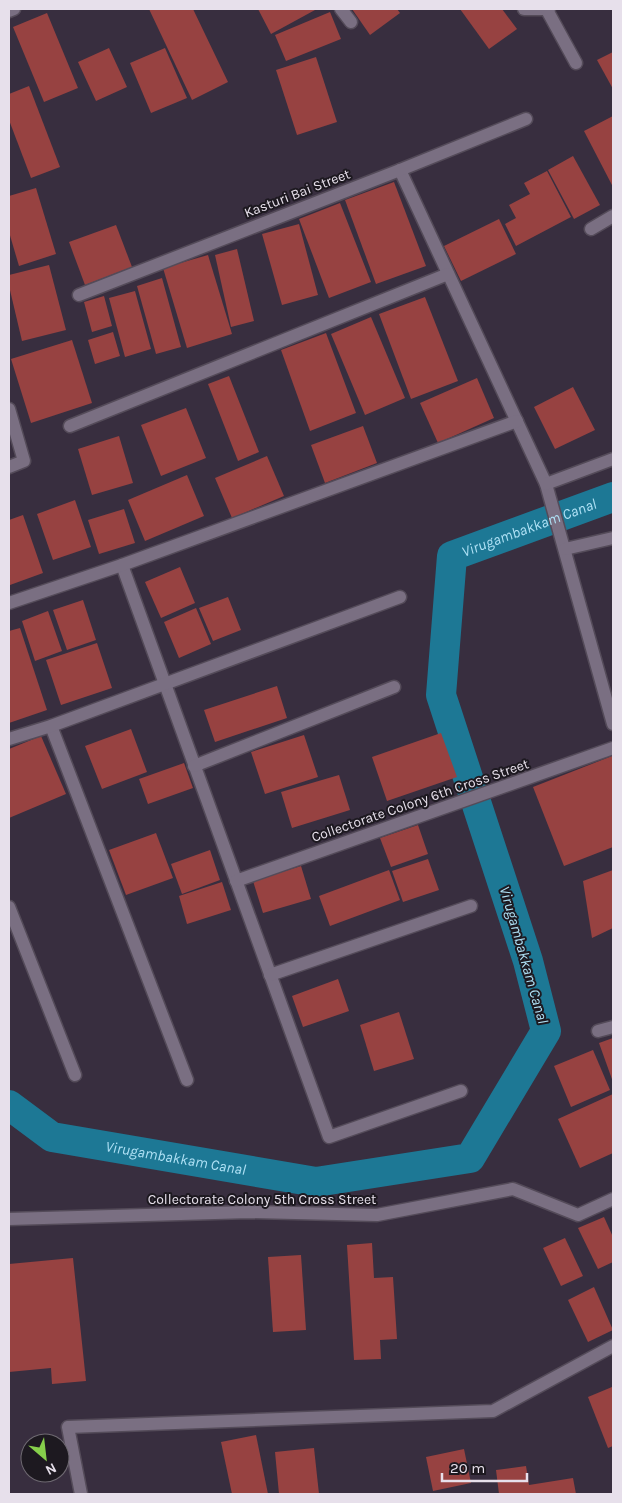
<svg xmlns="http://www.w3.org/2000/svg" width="622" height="1503" font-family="Karla,sans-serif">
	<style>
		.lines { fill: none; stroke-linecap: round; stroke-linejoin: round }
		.canal { stroke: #1d7895; stroke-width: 30 }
		.building { fill: #974241 }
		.minor-casing { stroke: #544b59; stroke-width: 15 }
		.minor { stroke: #7a6f82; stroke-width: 12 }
		.labels { text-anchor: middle; stroke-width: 4; stroke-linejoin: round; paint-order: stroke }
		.street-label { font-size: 14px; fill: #e7e0eb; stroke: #1d1920 }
		.water-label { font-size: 15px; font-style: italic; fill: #afe1f5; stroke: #1d1920 }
	</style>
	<rect width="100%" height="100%" fill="#382e3f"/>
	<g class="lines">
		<path class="canal" id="s1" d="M9,1105l43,32 264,45 154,-24 76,-127 -18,-70 -87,-266 11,-139 161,-59"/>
	</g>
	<g class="building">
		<path d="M149,9h44l35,73 -36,18z"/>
		<path d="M258,9h56l1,1 -44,24z"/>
		<path d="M352,9h45l3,4 -30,22z"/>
		<path d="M460,9h42l15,20 -28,20z"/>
		<path d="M330,12l11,27 -55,22 -11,-26z"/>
		<path d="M47,13l31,75 -34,14 -31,-75z"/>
		<path d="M109,48l18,39 -31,14 -18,-39z"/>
		<path d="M165,48l22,50 -36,15 -21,-50z"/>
		<path d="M613,52v37l-16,-29z"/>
		<path d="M316,57l21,65 -40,13 -21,-65z"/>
		<path d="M29,86l31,81 -29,11 -22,-58v-26z"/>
		<path d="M613,116v71l-29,-56z"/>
		<path d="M573,156l27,49 -26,14 -26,-49z"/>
		<path d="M547,171l24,46 -55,29 -11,-22 11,-6 -7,-13 21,-11 -6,-11z"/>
		<path d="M394,182l32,84 -50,18 -31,-84z"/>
		<path d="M36,188l20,66 -37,12 -10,-34v-36z"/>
		<path d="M340,203l31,79 -42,16 -30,-79z"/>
		<path d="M499,219l17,35 -55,27 -17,-35z"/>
		<path d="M299,224l19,71 -36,10 -20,-71z"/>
		<path d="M116,225l16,42 -47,18 -16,-43z"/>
		<path d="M237,249l17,72 -23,6 -16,-72z"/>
		<path d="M208,255l24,79 -45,14 -24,-80z"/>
		<path d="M49,265l17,65 -44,11 -13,-55v-11z"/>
		<path d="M162,278l19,69 -25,7 -19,-68z"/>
		<path d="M135,291l16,58 -26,8 -16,-59z"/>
		<path d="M104,296l8,30 -20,6 -8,-30z"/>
		<path d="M425,297l33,84 -47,18 -32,-85z"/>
		<path d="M371,317l34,81 -40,17 -34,-81z"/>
		<path d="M113,332l7,24 -25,8 -7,-24z"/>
		<path d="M326,333l30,80 -46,18 -29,-81z"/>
		<path d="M72,340l20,63 -61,20 -20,-64z"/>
		<path d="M229,376l30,76 -21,9 -30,-77z"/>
		<path d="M477,378l17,40 -56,25 -18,-40z"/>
		<path d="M573,387l22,43 -40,19 -21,-42z"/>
		<path d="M186,408l20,50 -45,18 -20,-51z"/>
		<path d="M363,426l14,37 -52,20 -14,-38z"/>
		<path d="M119,436l14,47 -41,12 -14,-46z"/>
		<path d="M267,456l17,40 -52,22 -17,-40z"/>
		<path d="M187,475l17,41 -59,25 -17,-41z"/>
		<path d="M75,500l16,47 -38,13 -16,-46z"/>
		<path d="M124,509l11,34 -36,11 -11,-34z"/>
		<path d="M23,515l20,58 -33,12 -1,-5v-60z"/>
		<path d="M180,567l15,36 -34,15 -16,-36z"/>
		<path d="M228,597l13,33 -28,11 -14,-33z"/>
		<path d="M83,600l13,40 -29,10 -14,-40z"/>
		<path d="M196,608l15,36 -32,14 -15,-36z"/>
		<path d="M48,611l14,40 -27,10 -13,-40z"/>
		<path d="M20,628l27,82 -38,13v-92z"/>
		<path d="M97,643l15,45 -51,17 -15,-45z"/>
		<path d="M277,686l10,32 -72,24 -11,-32z"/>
		<path d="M131,729l16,43 -45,17 -17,-43z"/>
		<path d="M441,733l16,44 -70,24 -15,-44z"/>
		<path d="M304,735l14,42 -53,17 -14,-42z"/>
		<path d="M41,736l25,58 -57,24v-69z"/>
		<path d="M612,756l1,4v87l-49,19 -31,-79z"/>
		<path d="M184,763l9,25 -45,16 -9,-25z"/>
		<path d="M339,775l11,35 -58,18 -11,-36z"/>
		<path d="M418,825l10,29 -37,13 -11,-29z"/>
		<path d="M156,833l17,45 -47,17 -17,-45z"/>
		<path d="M210,850l10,30 -38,14 -11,-30z"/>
		<path d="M428,859l11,31 -36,12 -11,-31z"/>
		<path d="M301,866l10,33 -48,14 -10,-32z"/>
		<path d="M389,870l11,30 -70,26 -11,-30z"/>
		<path d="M613,870v58l-21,10 -9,-57z"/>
		<path d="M222,882l9,28 -44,14 -8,-28z"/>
		<path d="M338,979l11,32 -46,16 -11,-31z"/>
		<path d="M399,1012l15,47 -40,12 -14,-46z"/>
		<path d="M613,1038v44l-14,-39z"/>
		<path d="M593,1050l17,40 -39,17 -17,-41z"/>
		<path d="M613,1094v59l-33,15 -22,-49z"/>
		<path d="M604,1217l9,20v25l-15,7 -20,-41z"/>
		<path d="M565,1238l18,38 -22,10 -18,-38z"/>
		<path d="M372,1243l2,35 19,-1 4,62 -17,1 1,19 -27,1 -7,-115z"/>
		<path d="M301,1255l5,75 -33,2 -5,-75z"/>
		<path d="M73,1258l13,123 -34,3 -1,-16 -42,4v-108z"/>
		<path d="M594,1287l19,43 -25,12 -20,-42z"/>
		<path d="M612,1387l1,4v55l-5,2 -20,-51z"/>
		<path d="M256,1435l12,59h-36l-11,-52z"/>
		<path d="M314,1448l5,46h-40l-4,-42z"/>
		<path d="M464,1449l7,34 -38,8 -7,-34z"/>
		<path d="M526,1466l3,19 44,-7 3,16h-77l-3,-24z"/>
	</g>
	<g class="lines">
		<defs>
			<g id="minor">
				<path d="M341,9l10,13"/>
				<path d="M524,9h25"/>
				<path d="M547,10l29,53"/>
				<path d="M9,11l5,-2"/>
				<path d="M400,170l146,314 67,240"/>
				<path d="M591,229l22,-13"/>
				<path d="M79,295l321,-125 126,-51"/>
				<path d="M9,409l15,52 -15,6"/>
				<path d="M70,426l378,-152"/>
				<path d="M546,484l67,-25"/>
				<path d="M565,549l48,-11"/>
				<path d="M122,565l207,572 132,-46"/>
				<path d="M9,603l113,-38 395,-144"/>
				<path d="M51,726l136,354"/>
				<path d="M9,739l42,-13 349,-129"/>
				<path d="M194,766l200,-79"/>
				<path d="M236,881l377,-133"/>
				<path d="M9,907l66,168"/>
				<path d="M270,975l201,-69"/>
				<path d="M598,1031l15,-4"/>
				<path d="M9,1219l240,-7 128,3 136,-26 65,26 35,-16"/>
				<path d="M81,1494l-13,-67 425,-16 120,-65"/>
			</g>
		</defs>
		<use href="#minor" class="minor-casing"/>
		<use href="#minor" class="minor"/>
	</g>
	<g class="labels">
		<g class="street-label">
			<text transform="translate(297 193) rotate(-21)" y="5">Kasturi Bai Street</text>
			<text transform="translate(420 800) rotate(-19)" y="5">Collectorate Colony 6th Cross Street</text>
			<text x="262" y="1204">Collectorate Colony 5th Cross Street</text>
		</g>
		<g class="water-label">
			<text dy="5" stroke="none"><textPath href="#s1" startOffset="1199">Virugambakkam Canal</textPath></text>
			<text transform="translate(524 955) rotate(74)" y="5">Virugambakkam Canal</text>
			<text dy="5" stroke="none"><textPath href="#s1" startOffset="179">Virugambakkam Canal</textPath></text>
		</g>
	</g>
	<rect width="622" height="1503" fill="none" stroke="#e7e0eb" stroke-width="20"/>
	<g transform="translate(45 1458) rotate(152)"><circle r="24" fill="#1d1920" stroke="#6e6971"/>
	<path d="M0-4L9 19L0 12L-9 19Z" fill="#86cf4b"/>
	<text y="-8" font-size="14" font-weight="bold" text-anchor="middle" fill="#e7e0eb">N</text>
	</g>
	<path d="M442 1473v8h85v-8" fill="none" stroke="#e7e0eb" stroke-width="2.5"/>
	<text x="450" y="1473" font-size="15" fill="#e7e0eb" stroke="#1d1920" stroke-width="4" paint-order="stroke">20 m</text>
</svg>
